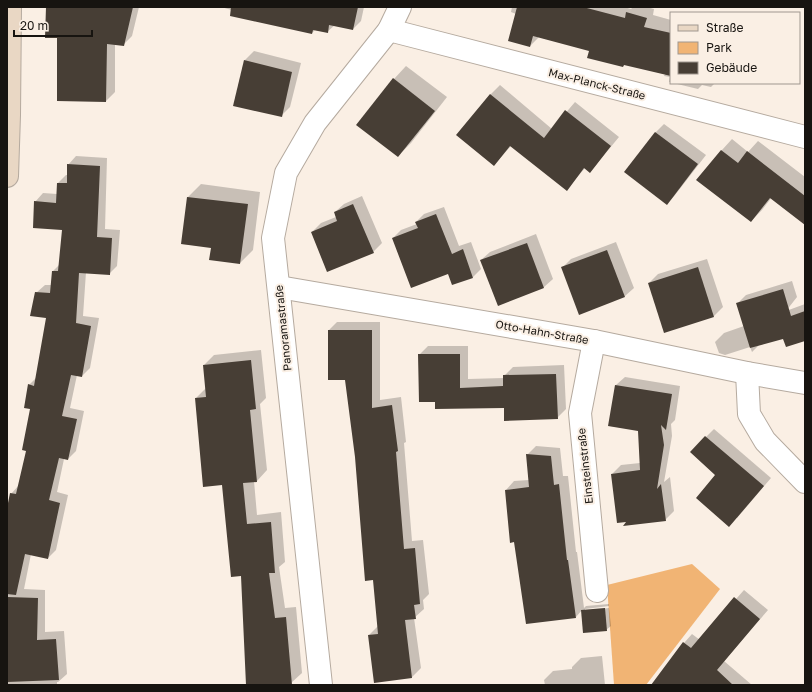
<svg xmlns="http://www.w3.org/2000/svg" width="812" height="692" font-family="'Golos Text',sans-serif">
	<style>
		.green { fill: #f1b474 }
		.shadow { fill: #0003 }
		.building { fill: #473e35 }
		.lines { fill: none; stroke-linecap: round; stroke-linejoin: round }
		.minor-casing { stroke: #b5aa9f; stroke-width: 24 }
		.secondary-casing { stroke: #b5aa9f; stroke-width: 24 }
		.minor { stroke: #fff; stroke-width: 22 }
		.secondary { stroke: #e9d7c4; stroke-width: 22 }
		.labels { text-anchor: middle; stroke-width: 4; stroke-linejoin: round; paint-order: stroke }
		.street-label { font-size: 11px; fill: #171410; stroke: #faefe4 }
	</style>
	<rect width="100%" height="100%" fill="#faefe4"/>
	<path class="green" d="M692,564l28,25 -74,96h-32l-7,-100z"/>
	<g class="shadow">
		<path d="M47,7h92l-7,29 -9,9 -8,-1v48l-9,9 -48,-64z"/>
		<path d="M221,7h143l-3,14 -8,8 -18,-4 -8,7 -12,-2 -3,3z"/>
		<path d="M512,7h112l7,2 2,-2h14l7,2 -1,6 18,5v62h-2l1,-5 -6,-1 1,-2 -40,-10 -2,2 -33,-16 -51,-13 -9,9 -14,-32 -5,-2z"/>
		<path d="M254,51l47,12 -11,44 -9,9 -36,-56z"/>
		<path d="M406,66l41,31 -36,46 -13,13 -4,-77z"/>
		<path d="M673,83h42l-4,4 -9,-2 -4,4z"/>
		<path d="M500,85l52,44 23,-27 44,35 -29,35 -5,-4 -18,21 -56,-43 -17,19 -36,-30 33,-41z"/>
		<path d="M664,124l42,31 -31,40 -8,9 -42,-32 31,-40z"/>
		<path d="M732,139l16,13 10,-11 47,36v47l-33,-27 -10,13 -11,11 -53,-41 24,-30z"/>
		<path d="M76,156l31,2 -2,71 15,1 -3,36 -8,8 -23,-2 -3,44 16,2 -9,50 -8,8 -5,-1 -7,33 14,3 -8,40 -8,8h-4l-7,33 11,3 -12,55 -8,8 -17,-4 -7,35 21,1v42l19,-1 3,43 -9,8h-1v3h-50v-173l4,-18 8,-9 8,-35 4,-42 -2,-23 8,-8 10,-59 -11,-25 9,-8h7l1,-14 7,-7 3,-35 -28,-27 8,-9 14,1 1,-11 8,-8h2v-10z"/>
		<path d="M201,184l59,8 -7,58 -13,13 -28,-16 -30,-3 6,-47z"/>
		<path d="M362,196l20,47 -9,9 -61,-20 9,-9 15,-6 -1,-5 9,-8z"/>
		<path d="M444,207l15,39 12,-4 10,27 -8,8 -20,7 -4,-11 -56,-35 8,-8 16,-6 -1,-2 8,-8z"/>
		<path d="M536,234l17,45 -9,8 -46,18 -17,-45 9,-8z"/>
		<path d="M616,242l18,46 -9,8 -63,-28 9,-9z"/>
		<path d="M707,259l16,48 -9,9 -49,15 -16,-48 9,-9z"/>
		<path d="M792,281l5,16 -11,14 19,-7v36l-21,-3 -25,8 -7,7 -2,-5 -25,8 -6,-2 -4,-11 9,-9 20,-7 -6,-23 8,-8z"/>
		<path d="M337,322h43v78l21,-3 5,45 -2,1 8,98 11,-1 6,54 -6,6 1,9 -10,9 7,50 -9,9 -37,5 -6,-47 9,-9 -4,-47 -28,-201 -17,-48z"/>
		<path d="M428,346h40v33l36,-1v-2l9,-9 51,-2 2,44 -9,9 -52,-11 -69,-6 -17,-46z"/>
		<path d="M261,350l5,48 -6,6 7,66 -10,11h-3l3,34 24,-3 4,50 -6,5 6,41 11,-1 6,66 -11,10 -15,2h-29l-5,-110 -19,-91 -27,-86 10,-10 -2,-23 10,-10z"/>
		<path d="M625,377l55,9 -5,34 -4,4 1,12 -8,46 6,-5 4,34 -9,9 -36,1 -17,-47 9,-9 19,-2 -1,-33 -29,-4 6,-41z"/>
		<path d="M714,429l57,49 -34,40 -20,-43 -11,-38z"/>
		<path d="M536,446l24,2 3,28h5l8,76h1l7,56 2,-2 23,-2v2l-24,3v2l24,-3 2,18 -5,4 -24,-20 -6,7 -61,-76 -9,-51 8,-9 15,-1 -2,-25z"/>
		<path d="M744,590l24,20 -44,51 28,24h-88l20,-42 8,-9 8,6z"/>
		<path d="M602,656l3,29h-60l-1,-5 9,-9 19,-2v-2l9,-9z"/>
	</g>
	<g class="building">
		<path d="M46,7h87l-9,39 -17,-2 -1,58 -49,-1v-63h-12z"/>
		<path d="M231,7h127l-5,23 -24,-5 -1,8 -15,-3 -1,4 -82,-18z"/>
		<path d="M517,7h66l42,11 1,-6 21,6 -3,9 27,6v43l-47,-11 -1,2 -36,-9 2,-7 -56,-15 -3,11 -22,-6z"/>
		<path d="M244,60l48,12 -10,45 -49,-11z"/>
		<path d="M393,78l42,33 -37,46 -42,-32z"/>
		<path d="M490,94l54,44 21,-28 46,36 -21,27 -6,-5 -17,23 -57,-45 -16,20 -38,-31z"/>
		<path d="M655,132l43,32 -31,41 -43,-33z"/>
		<path d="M721,150l17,13 9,-12 58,45v29l-35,-27 -19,24 -55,-42z"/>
		<path d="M67,164l33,2 -3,71 15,1 -2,37 -31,-2 -3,50 15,3 -9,51 -11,-2 -9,41 15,3 -9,41 -9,-2 -10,42 11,3 -12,56 -23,-5 -9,41 -9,-1v-86l3,-15 6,1 10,-43 -4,-1 8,-41 -6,-1 4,-24 6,2 12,-68 -16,-2 5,-24 15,1 2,-22h6l4,-41 -29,-2 1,-27 22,2 1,-20h10z"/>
		<path d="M187,197l61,7 -8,60 -31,-4 2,-12 -30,-4z"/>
		<path d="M353,204l21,49 -47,19 -16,-40 26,-11 -3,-9z"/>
		<path d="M436,214l16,40 11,-5 10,29 -21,7 -4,-11 -37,14 -19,-50 26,-10 -3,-6z"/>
		<path d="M527,243l17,45 -46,18 -18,-46z"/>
		<path d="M607,250l18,47 -46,18 -18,-48z"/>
		<path d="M698,267l16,50 -50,16 -16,-50z"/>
		<path d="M783,289l8,27 14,-5v30l-19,6 -3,-8 -33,9 -14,-45z"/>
		<path d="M328,330h44v78l20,-3 6,46 -2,1 8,97 11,-1 5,56 -6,1 2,14 -11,1 7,58 -38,5 -6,-48 10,-1 -5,-54 -8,1 -10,-124 -10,-77h-17z"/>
		<path d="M418,354h42v34l43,-2v-11l53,-1 2,45 -54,2v-13l-69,1v-7h-16z"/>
		<path d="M251,360l5,49 -6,1 7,72 -14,1 4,41 24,-2 4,51h-6l6,45 11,-1 6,68h-46l-5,-109 -10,1 -9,-92 -19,2 -8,-89 11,-1 -3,-32z"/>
		<path d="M615,385l57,9 -6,36 -5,-5 3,20 -7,44 4,-5 5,37 -43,5 3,-4 -9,1 -6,-49 29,-4 -2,-39 -30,-5z"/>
		<path d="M705,436l59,50 -35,41 -33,-29 19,-23 -25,-23z"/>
		<path d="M526,454l25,2 3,29 5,-1 8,76h1l8,58 -50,6 -12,-82 -4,1 -5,-53 24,-3z"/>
		<path d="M7,597l31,1 -1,42 19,-1 3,41 -52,2z"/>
		<path d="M734,597l26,22 -43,51 16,15h-82l32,-43 8,6z"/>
		<path d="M605,608l2,23 -24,2 -2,-23z"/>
	</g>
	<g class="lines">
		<defs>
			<g id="minor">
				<path d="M389,30l416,107"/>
				<path d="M279,287l315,54 153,32 58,10"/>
				<path d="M594,341l-14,72 17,178"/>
				<path d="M747,373l2,41 16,27 40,41"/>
				<path d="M321,685l-48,-447 13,-65 29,-50 74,-93 11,-23"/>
			</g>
			<path id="secondary" d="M7,176l2,-61 1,-108"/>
		</defs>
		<use href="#minor" class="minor-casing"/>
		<use href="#secondary" class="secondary-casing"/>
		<use href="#minor" class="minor"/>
		<use href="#secondary" class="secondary"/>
	</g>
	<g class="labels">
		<g class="street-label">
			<text transform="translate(597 84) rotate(14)" y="4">Max-Planck-Straße</text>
			<text transform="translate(283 328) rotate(-96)" y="4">Panoramastraße</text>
			<text transform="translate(542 332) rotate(10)" y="4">Otto-Hahn-Straße</text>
			<text transform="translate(585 466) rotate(-96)" y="4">Einsteinstraße</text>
		</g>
	</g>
	<rect width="812" height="692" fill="none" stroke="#171410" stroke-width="16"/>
	<rect x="670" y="12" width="130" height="72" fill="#faefe4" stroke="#9f978f"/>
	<rect x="678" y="25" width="20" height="6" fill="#e9d7c4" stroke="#9f978f"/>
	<text x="706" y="32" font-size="12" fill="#171410">Straße</text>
	<rect x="678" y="42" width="20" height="12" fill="#f1b474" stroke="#9f978f"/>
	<text x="706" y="52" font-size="12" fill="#171410">Park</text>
	<rect x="678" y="62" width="20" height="12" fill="#473e35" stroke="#9f978f"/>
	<text x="706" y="72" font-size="12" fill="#171410">Gebäude</text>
	<path d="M14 30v6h78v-6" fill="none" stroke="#171410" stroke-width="2"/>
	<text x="20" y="30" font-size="12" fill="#171410" stroke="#faefe4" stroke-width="3" paint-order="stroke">20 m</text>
</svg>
